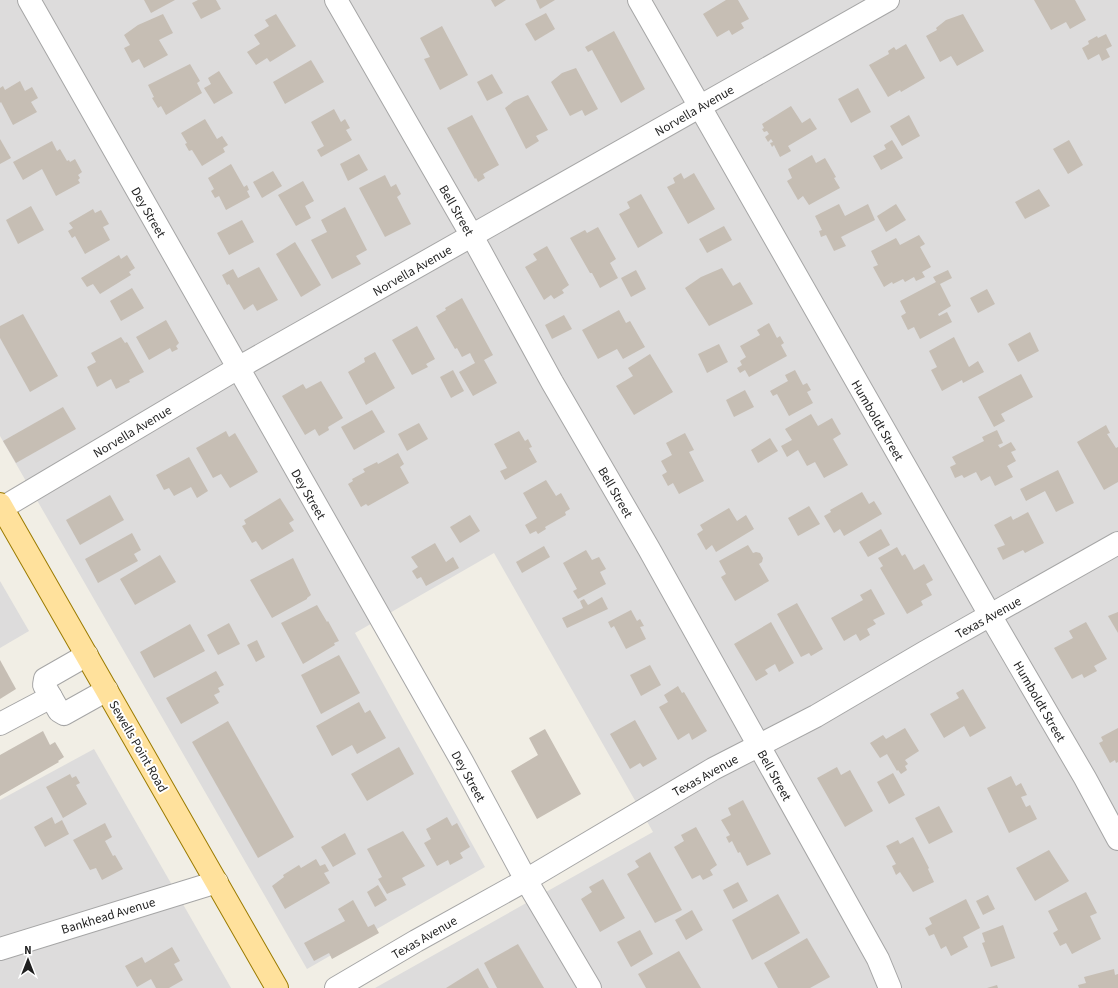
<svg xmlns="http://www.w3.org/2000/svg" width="1118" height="988" font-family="'Source Sans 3',sans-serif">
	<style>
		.residential { fill: #dddcdc }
		.building { fill: #c6beb4 }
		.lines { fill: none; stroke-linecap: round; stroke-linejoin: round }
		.minor-casing { stroke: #a6a6a6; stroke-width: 24 }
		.major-casing { stroke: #9b7b00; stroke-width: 24 }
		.minor { stroke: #fff; stroke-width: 22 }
		.major { stroke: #ffe19c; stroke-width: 22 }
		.labels { text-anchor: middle; stroke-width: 4; stroke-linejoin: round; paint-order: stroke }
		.street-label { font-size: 13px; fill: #1f1f1f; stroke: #fff }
	</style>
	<rect width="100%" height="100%" fill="#f1eee5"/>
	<g class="residential">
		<path d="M0,0h1118v988h-743l278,-156 -159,-279 -139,80 130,234 -178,102 -307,-533z"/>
		<path d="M0,581l29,50 -29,17z"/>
		<path d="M94,749l137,239h-231v-188z"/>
	</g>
	<g class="building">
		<path d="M144,0h31l-24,13z"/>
		<path d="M198,0h18l5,9 -20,10 -9,-16z"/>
		<path d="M491,0h15l-11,7z"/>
		<path d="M536,0h19l-15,9z"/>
		<path d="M726,0h12l11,19 -8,4 3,5 -12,7 -3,-5 -12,7 -14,-23z"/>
		<path d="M1034,0h41l11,20 -16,9 -4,-7 -15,8z"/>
		<path d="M546,13l9,16 -20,12 -10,-17z"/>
		<path d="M163,14l10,19 -14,7 9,15 -24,13 -5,-9 -7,4 -8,-15 6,-3 -6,-10 14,-10z"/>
		<path d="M276,14l20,32 -26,16 -3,-4 -11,7 -9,-13 13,-8 -6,-9 15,-9 -4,-6z"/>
		<path d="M963,14l21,37 -27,15 -6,-10 -11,6 -14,-26 11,-6 -1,-2 10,-8z"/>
		<path d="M442,26l26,49 -28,15 -16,-31 6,-2 -10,-19z"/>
		<path d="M614,31l31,58 -24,14 -29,-53 -4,2 -3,-5z"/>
		<path d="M1106,34l6,12 -6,3 4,8 -8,4 -3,-7 -11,6 -6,-12 7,-4 -1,-3 9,-5 1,2z"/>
		<path d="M906,44l19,34 -24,14 -1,-2 -12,7 -19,-32 20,-11 -1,-3 6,-4 2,3z"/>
		<path d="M311,60l13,22 -39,22 -12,-22z"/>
		<path d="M190,64l10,17 -3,2 5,10 -36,22 -5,-9 -3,2 -6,-10 2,-1 -6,-12z"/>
		<path d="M576,68l22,41 -13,7 -3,-6 -12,6 -19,-34 11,-9z"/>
		<path d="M219,71l14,22 -19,11 -10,-16 7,-4 -3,-6z"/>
		<path d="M492,74l11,19 -16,8 -10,-19z"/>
		<path d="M20,81l5,10 7,-4 6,11 -7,4 6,10 -24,13 -12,-23 -1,1v-15l3,-2 2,4z"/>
		<path d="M858,88l13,24 -20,11 -13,-24z"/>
		<path d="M528,95l20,35 -12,6 3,5 -13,8 -21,-41 9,-7z"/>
		<path d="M791,106l11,17 8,-5 7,11 -29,17 3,5 -11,6 -6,-12 -2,2 -2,-4 3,-1 -2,-3 -3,3 -3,-5 4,-3 -2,-3 -3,1 -2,-3 2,-1 -2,-4z"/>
		<path d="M334,109l7,13 4,-3 5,9 -4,2 6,10 -31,17 -4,-7 7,-4 -13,-24z"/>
		<path d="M472,115l27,50 -16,9 2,4 -7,4 -2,-4 -1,1 -28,-51z"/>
		<path d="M909,115l11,21 -18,10 -12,-20z"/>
		<path d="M205,119l12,20 5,-3 6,9 -5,3 2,4 -23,14 -10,-16 -3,1 -4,-7 2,-1 -6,-10z"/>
		<path d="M0,139l11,19 -11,6z"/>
		<path d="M892,140l11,18 -22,12 -8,-14 13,-7 -2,-4z"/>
		<path d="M1069,140l14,25 -15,9 -15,-25z"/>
		<path d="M52,141l5,10 3,-2 7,12 2,-1 1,2 5,-3 7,13 -4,3 2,3 -2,2 2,3 -24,13 -14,-27 -19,11 -10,-18z"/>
		<path d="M359,154l9,16 -20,11 -8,-17z"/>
		<path d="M812,155l4,8 9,-5 11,19 -2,1 6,10 -31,17 -6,-9 -5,4 -11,-19 5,-3 -4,-9z"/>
		<path d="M231,164l13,23 3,-2 2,5 -2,1 3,6 -24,13 -7,-14 -4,2 -4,-7 3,-2 -6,-11z"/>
		<path d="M273,171l9,15 -20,12 -9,-16z"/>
		<path d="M681,173l3,6 10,-6 21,36 -27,15 -21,-37 8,-4 -2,-5z"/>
		<path d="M385,175l6,12 5,-3 5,10 -4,3 14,27 -26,13 -26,-49z"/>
		<path d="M303,181l11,20 -9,5 6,12 -15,8 -18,-31z"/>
		<path d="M1039,189l11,17 -25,13 -10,-17z"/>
		<path d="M641,194l22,39 -25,15 -19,-34 11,-6 -3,-6z"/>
		<path d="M839,204l6,12 23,-12 7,16 -34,17 5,9 -12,5 -8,-16 -5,2 -2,-6 3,-1 -7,-14z"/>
		<path d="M896,204l10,16 -20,12 -9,-16z"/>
		<path d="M31,206l13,24 -26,14 -12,-24z"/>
		<path d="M345,207l22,43 -11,6 5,8 -29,15 -21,-39 16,-8 -6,-12z"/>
		<path d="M93,209l2,4 6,-3 8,14 -6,3 7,13 -25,14 -10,-18 -3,2 -4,-7 5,-3 -4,-5z"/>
		<path d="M242,220l12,22 -25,13 -12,-22z"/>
		<path d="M724,226l8,14 -25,13 -8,-14z"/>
		<path d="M598,227l18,32 -6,4 8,15 -18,10 -8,-15h-2l-20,-35 15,-8 2,3z"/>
		<path d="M919,235l6,9 -5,3 11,20 -9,5 3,5 -9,4 -2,-4 -9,5 -2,-3 -10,5 -1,-2 -8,5 -11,-20 5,-2 -7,-14 25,-13 4,7z"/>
		<path d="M295,242l26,43 -20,12 -25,-43z"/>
		<path d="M547,246l22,39 -7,5 2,3 -10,6 -3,-4 -7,5 -19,-33 12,-7 -4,-6z"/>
		<path d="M119,255l2,4 6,-4 8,13 -6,4 2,3 -31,19 -7,-10 -6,3 -6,-9z"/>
		<path d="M259,267l19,33 -21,11 -4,-7 -9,6 -15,-26 -2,1 -5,-10 11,-6 5,9z"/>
		<path d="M722,268l11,18 7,-4 13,22 -44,22 -24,-38 16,-11z"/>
		<path d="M636,270l10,19 -15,8 -10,-19z"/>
		<path d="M948,270l4,8 -12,6 11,22 -13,8 1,2 8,-4 5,10 -32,17 -6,-12 -6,3 -7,-14 5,-3 -6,-12 36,-19 -3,-5z"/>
		<path d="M132,288l12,20 -23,13 -11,-20z"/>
		<path d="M987,289l8,15 -17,9 -8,-15z"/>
		<path d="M462,298l31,57 -9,5 13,23 -24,13 -14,-24 16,-9 -5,-10 -8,4 -5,-9 -2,1 -19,-33 10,-6 -1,-2z"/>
		<path d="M619,310l7,13 4,-2 15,26 -22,12 -6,-10 -19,10 -16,-29z"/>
		<path d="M23,314l35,62 -28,16 -30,-54v-12z"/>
		<path d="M564,315l8,14 -20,10 -7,-14z"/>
		<path d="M166,320l13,23 -3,3 2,3 -6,3 -2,-4 -21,12 -13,-23z"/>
		<path d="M769,323l8,15 3,-2 4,7 -3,2 6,11 -38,21 -4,-7 -5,3 -3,-5 5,-3 -2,-4 6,-4 -6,-11 20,-11 -3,-5z"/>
		<path d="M417,326l18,33 -9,5 2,3 -16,8 -20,-35z"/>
		<path d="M1030,332l9,19 -21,11 -10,-18z"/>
		<path d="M121,337l4,6 2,-1 17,30 -15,8 1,2 -14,7 -5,-10 -14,8 -10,-20 9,-5 -5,-9z"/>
		<path d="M954,337l15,30 9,-6 6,11 -21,11 -1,-3 -20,11 -11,-21 6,-3 -8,-16z"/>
		<path d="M719,344l9,18 -21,11 -9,-19z"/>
		<path d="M375,352l20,36 -29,17 -18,-33 17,-10 -1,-4z"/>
		<path d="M650,354l23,38 -39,23 -18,-29 17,-10 -5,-8z"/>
		<path d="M453,370l11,21 -13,7 -11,-21z"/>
		<path d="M795,370l8,15 4,-2 4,7 -4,2 6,11 -24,13 -12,-22 -4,2 -3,-5 18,-10 -3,-6z"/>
		<path d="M1021,374l12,23 -32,17 4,7 -11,6 -16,-30z"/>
		<path d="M321,381l22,37 -15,9 1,3 -10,6 -4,-7 -10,6 -23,-39 21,-12 3,5z"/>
		<path d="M745,390l9,17 -20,10 -8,-17z"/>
		<path d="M63,407l13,22 -60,34 -13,-22z"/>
		<path d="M372,410l13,22 -31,18 -13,-23z"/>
		<path d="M811,414l7,12 14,-8 9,16 -8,5 15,26 -24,13 -9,-16 -8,4 -9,-16 -11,7 -6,-11 11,-6 -7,-11z"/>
		<path d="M419,423l9,16 -21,12 -9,-17z"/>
		<path d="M1106,425l4,8 -3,1 9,14 2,-1v35l-14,8 -27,-48z"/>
		<path d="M997,430l6,13 -5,2 2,3 11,-6 5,8 -5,2 5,9 -9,5 6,11 -18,9 -5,-10 -9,5 -5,-9 -12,6 -2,-3 -7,3 -5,-11 6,-3 -4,-7 32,-16 -2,-4z"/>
		<path d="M226,431l3,6 6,-4 23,39 -28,16 -9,-14 -8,4 -17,-30z"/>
		<path d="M519,431l6,10 3,-2 4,8 -3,1 8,14 -32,18 -5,-9 7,-3 -13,-24z"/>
		<path d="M685,433l9,17 -5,2 15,29 -25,13 -6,-11 -5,3 -6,-11 5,-3 -6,-11 11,-6 -6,-12z"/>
		<path d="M770,438l8,13 -20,12 -7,-13z"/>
		<path d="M398,453l6,11 -4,3 9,16 -41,23 -2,-2 -5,3 -13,-23 5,-3 -1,-2 13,-7 -2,-3 14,-7 1,2z"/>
		<path d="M189,457l19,34 -11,7 -6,-11 -17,9 -5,-8 -5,2 -8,-15z"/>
		<path d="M1058,470l16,33 -18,9 -11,-21 -19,10 -6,-12z"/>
		<path d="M546,480l10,16 5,-3 9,16 -5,3 1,3 -21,12 1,2 -8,5 -2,-3 -6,3 -5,-9 12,-7 -14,-25z"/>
		<path d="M862,492l7,12 5,-3 8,13 -38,22 -4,-7 -6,4 -10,-17 7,-4 -1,-2z"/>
		<path d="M110,495l14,25 -44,25 -14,-25z"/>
		<path d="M280,498l14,22 -5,3 5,8 -32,19 -6,-9 -4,2 -10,-17 4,-2 -2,-4z"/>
		<path d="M809,506l11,18 -22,12 -10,-18z"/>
		<path d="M729,508l8,13 9,-6 8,14 -38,23 -4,-7 -6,5 -9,-16 6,-4 -3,-5z"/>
		<path d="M1028,512l16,31 -19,10 -2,-3 -20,10 -6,-12 8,-3 -11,-20 17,-9 2,4z"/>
		<path d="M470,515l10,16 -20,12 -10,-16z"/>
		<path d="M881,529l9,16 -22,12 -9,-15z"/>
		<path d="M132,533l9,17 -7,4 4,7 -40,22 -13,-24z"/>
		<path d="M435,543l11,19 7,-5 6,11 -33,18 -5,-9 -4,2 -5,-8 6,-4 -7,-10z"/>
		<path d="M748,545l5,8 3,-1 4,1 3,5 -1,4 -3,2 10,17 -34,20 -14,-24 5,-3 -7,-13z"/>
		<path d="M544,546l6,11 -28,16 -6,-11z"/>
		<path d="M897,547l5,9 3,-2 9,16 10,-6 9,16 -7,4 6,11 -11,6 2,4 -16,9 -27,-46 3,-2 -5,-8z"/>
		<path d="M586,550l6,10 7,-3 7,12 -6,3 6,12 -28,15 -5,-8 4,-2 -14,-26z"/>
		<path d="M160,555l16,27 -41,23 -15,-26z"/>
		<path d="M293,558l18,37 -4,3v1l-35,19 -22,-38z"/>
		<path d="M871,589l14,25 -12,6 3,4 -9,5 3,6 -10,6 -4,-7 -12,7 -13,-23 32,-18 -3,-5z"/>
		<path d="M602,597l6,12 -41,19 -5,-10 21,-10 -3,-7 4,-2 4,6z"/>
		<path d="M797,603l26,46 -12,7 -2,-3 -8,4 -24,-43z"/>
		<path d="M317,605l10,17 1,-1 11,20 -5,2 1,2 -32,19 -22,-41z"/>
		<path d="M631,610l6,11 3,-2 4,7 -4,1 6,12 -20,10 -12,-23 -3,2 -3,-6z"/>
		<path d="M1118,612v21l-10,-17z"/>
		<path d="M771,622l23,41 -15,9 -4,-8 -10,6 3,4 -12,7 -22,-37z"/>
		<path d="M1086,622l21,37 -13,7 3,5 -13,7 -2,-4 -10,5 -18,-31 19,-10 -4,-7z"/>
		<path d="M229,623l11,21 -22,11 -11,-20z"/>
		<path d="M190,624l15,27 -51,27 -14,-26z"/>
		<path d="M257,640l8,17 -9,5 -9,-17z"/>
		<path d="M339,655l21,38 -39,21 -20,-39z"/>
		<path d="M0,660l16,29 -16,10z"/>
		<path d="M650,665l11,20 -20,11 -11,-21z"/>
		<path d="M216,671l8,14 -6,3 2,4 -6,3 5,8 -38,21 -15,-26z"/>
		<path d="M678,686l4,7 2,-1 23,39 -15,9 -3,-7 -11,7 -19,-33 9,-5 -4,-7z"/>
		<path d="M963,689l23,39 -16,9 -6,-11 -20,12 -14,-24 29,-16 -3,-5z"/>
		<path d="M359,702l6,11 5,-3 16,28 -29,16 -5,-9 -20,11 -16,-30z"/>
		<path d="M635,720l22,39 -14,8 -3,-4 -10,6 -20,-35z"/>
		<path d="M228,721l66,116 -36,21 -66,-116z"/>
		<path d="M905,728l14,23 -14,9 3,4 -3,2 2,4 -6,4 -3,-4 -1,1 -10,-17 -7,4 -10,-15 13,-8 3,4z"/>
		<path d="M1118,728v34l-2,1 -1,-3 -5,3 -11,-20 4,-2 -2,-4z"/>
		<path d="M545,729l36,65 -44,25 -26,-48 27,-16 -9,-17z"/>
		<path d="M43,731l7,14 5,-3 9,15 -6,4 1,1 -59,34v-41z"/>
		<path d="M399,747l15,27 -47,27 -16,-27z"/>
		<path d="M837,767l4,8 9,-5 23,41 -28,16 -28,-49z"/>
		<path d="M893,773l12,22 -16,9 -12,-22z"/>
		<path d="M70,774l2,4 4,-2 4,7 -4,2 11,19 -24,14 -17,-31z"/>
		<path d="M1011,776l5,10 5,-3 6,12 -6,2 5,10 4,-2 7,14 -28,14 -22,-45z"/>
		<path d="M743,800l28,54 -24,12 -7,-14 -2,1 -6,-12 -3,2 -3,-6 4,-2 -9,-15 10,-5 -3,-7z"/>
		<path d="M939,806l14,26 -24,12 -14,-26z"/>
		<path d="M52,817l3,7 7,-4 7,14 -24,13 -11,-20z"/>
		<path d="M447,817l5,9 5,-3 13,24 -10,6 3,5 -13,7 -2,-5 -11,6 -13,-23 7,-4 -5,-10z"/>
		<path d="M105,823l7,14 -7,4 8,15 2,-1 8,14 -21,11 -6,-12 -6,2 -17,-30z"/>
		<path d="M696,827l21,38 -7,5 3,5 -10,5 -3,-5 -8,4 -18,-32 10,-6 -3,-6z"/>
		<path d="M403,831l22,35 -23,12 4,7 -19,9 -9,-15 4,-2 -15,-28z"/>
		<path d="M345,833l11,21 -23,13 -12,-20z"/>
		<path d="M913,837l16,31 -1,1 6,13 -21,10 -13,-20 -4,3 -4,-9 4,-2 -10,-18 12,-6 2,4z"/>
		<path d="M1049,850l20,31 -34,20 -19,-33z"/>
		<path d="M650,852l32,58 -27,13 -28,-49 12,-7 -4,-6z"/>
		<path d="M316,859l4,7 5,-2 4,7 -5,2 6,10 -45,26 -13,-23 12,-9 -1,-2 16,-10 2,3z"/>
		<path d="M603,879l22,39 -25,14 -19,-33 11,-7 -3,-5z"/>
		<path d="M738,882l10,19 -15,8 -10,-19z"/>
		<path d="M378,885l9,15 -12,7 -8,-15z"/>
		<path d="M1086,892l11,21 -7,3 11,23 -29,15 -6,-11 -6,3 -7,-13 5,-3 -10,-19z"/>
		<path d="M778,894l22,39 -48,27 -20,-40z"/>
		<path d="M988,895l7,14 -12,6 -7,-14z"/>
		<path d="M966,899l14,29 -17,9 5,10 -17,9 -5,-10 -5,3 -7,-15 -5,2 -4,-8 7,-4 -3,-6z"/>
		<path d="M353,900l15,27 6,-3 5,9 -47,26 -3,-6 -15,8 -10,-18 41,-22 -7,-12z"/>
		<path d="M692,910l11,20 -17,10 -11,-20z"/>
		<path d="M1003,925l12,33 -24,9 -9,-24 3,-1 -3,-9z"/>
		<path d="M640,930l13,24 -22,13 -14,-25z"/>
		<path d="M807,938l23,39 -20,11h-32l-14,-25z"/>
		<path d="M518,944l26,44h-47l-13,-25z"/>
		<path d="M172,947l8,14 -6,3 9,16 -14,8h-13l-5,-9 -14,8 -12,-21 17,-9 3,6z"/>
		<path d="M679,951l22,37h-55l-8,-14z"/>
		<path d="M478,968l11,20h-43z"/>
		<path d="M1114,969l1,6 3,-1v14h-39l-1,-3 8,-2 -2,-6z"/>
		<path d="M997,985l1,3h-11z"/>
	</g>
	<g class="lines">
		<defs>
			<g id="minor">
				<path d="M29,0l434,763 63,117 64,108"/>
				<path d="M336,0l136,236 80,146 97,167 229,410 12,29"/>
				<path d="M639,0l351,615 95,163 33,61"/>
				<path d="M2,508l236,-140 650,-368"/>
				<path d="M87,655l-42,24 -1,6 15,26 5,3 43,-24"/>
				<path d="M0,724l51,-27"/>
				<path d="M0,949l217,-67"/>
				<path d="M336,988l80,-47 110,-61 187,-111 103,-53 109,-64 193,-109"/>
			</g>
			<path id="major" d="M0,504l277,484"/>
		</defs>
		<use href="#minor" class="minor-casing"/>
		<use href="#major" class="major-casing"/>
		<use href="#minor" class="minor"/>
		<use href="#major" class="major"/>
	</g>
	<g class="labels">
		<g class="street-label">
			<text transform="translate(694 110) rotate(-30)" y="5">Norvella Avenue</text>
			<text transform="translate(457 210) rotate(60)" y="5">Bell Street</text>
			<text transform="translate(149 212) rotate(60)" y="5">Dey Street</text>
			<text transform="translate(412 270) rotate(-30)" y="5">Norvella Avenue</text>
			<text transform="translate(878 420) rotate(60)" y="5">Humboldt Street</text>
			<text transform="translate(132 431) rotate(-31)" y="5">Norvella Avenue</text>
			<text transform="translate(616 492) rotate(60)" y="5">Bell Street</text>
			<text transform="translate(309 494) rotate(60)" y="5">Dey Street</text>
			<text transform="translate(988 617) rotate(-29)" y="5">Texas Avenue</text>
			<text transform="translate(1040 701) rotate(60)" y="5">Humboldt Street</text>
			<text transform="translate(139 746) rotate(60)" y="5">Sewells Point Road</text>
			<text transform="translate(705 775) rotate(-29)" y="5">Texas Avenue</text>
			<text transform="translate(775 775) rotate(61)" y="5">Bell Street</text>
			<text transform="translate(469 776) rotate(61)" y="5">Dey Street</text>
			<text transform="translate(108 915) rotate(-17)" y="5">Bankhead Avenue</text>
			<text transform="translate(424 937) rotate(-30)" y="5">Texas Avenue</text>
		</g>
	</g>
	<g transform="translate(28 960)" stroke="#ffffff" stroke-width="3" paint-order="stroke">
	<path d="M0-3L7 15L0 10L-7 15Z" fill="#1f1f1f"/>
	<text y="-6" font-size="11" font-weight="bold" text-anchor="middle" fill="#1f1f1f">N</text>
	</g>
</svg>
